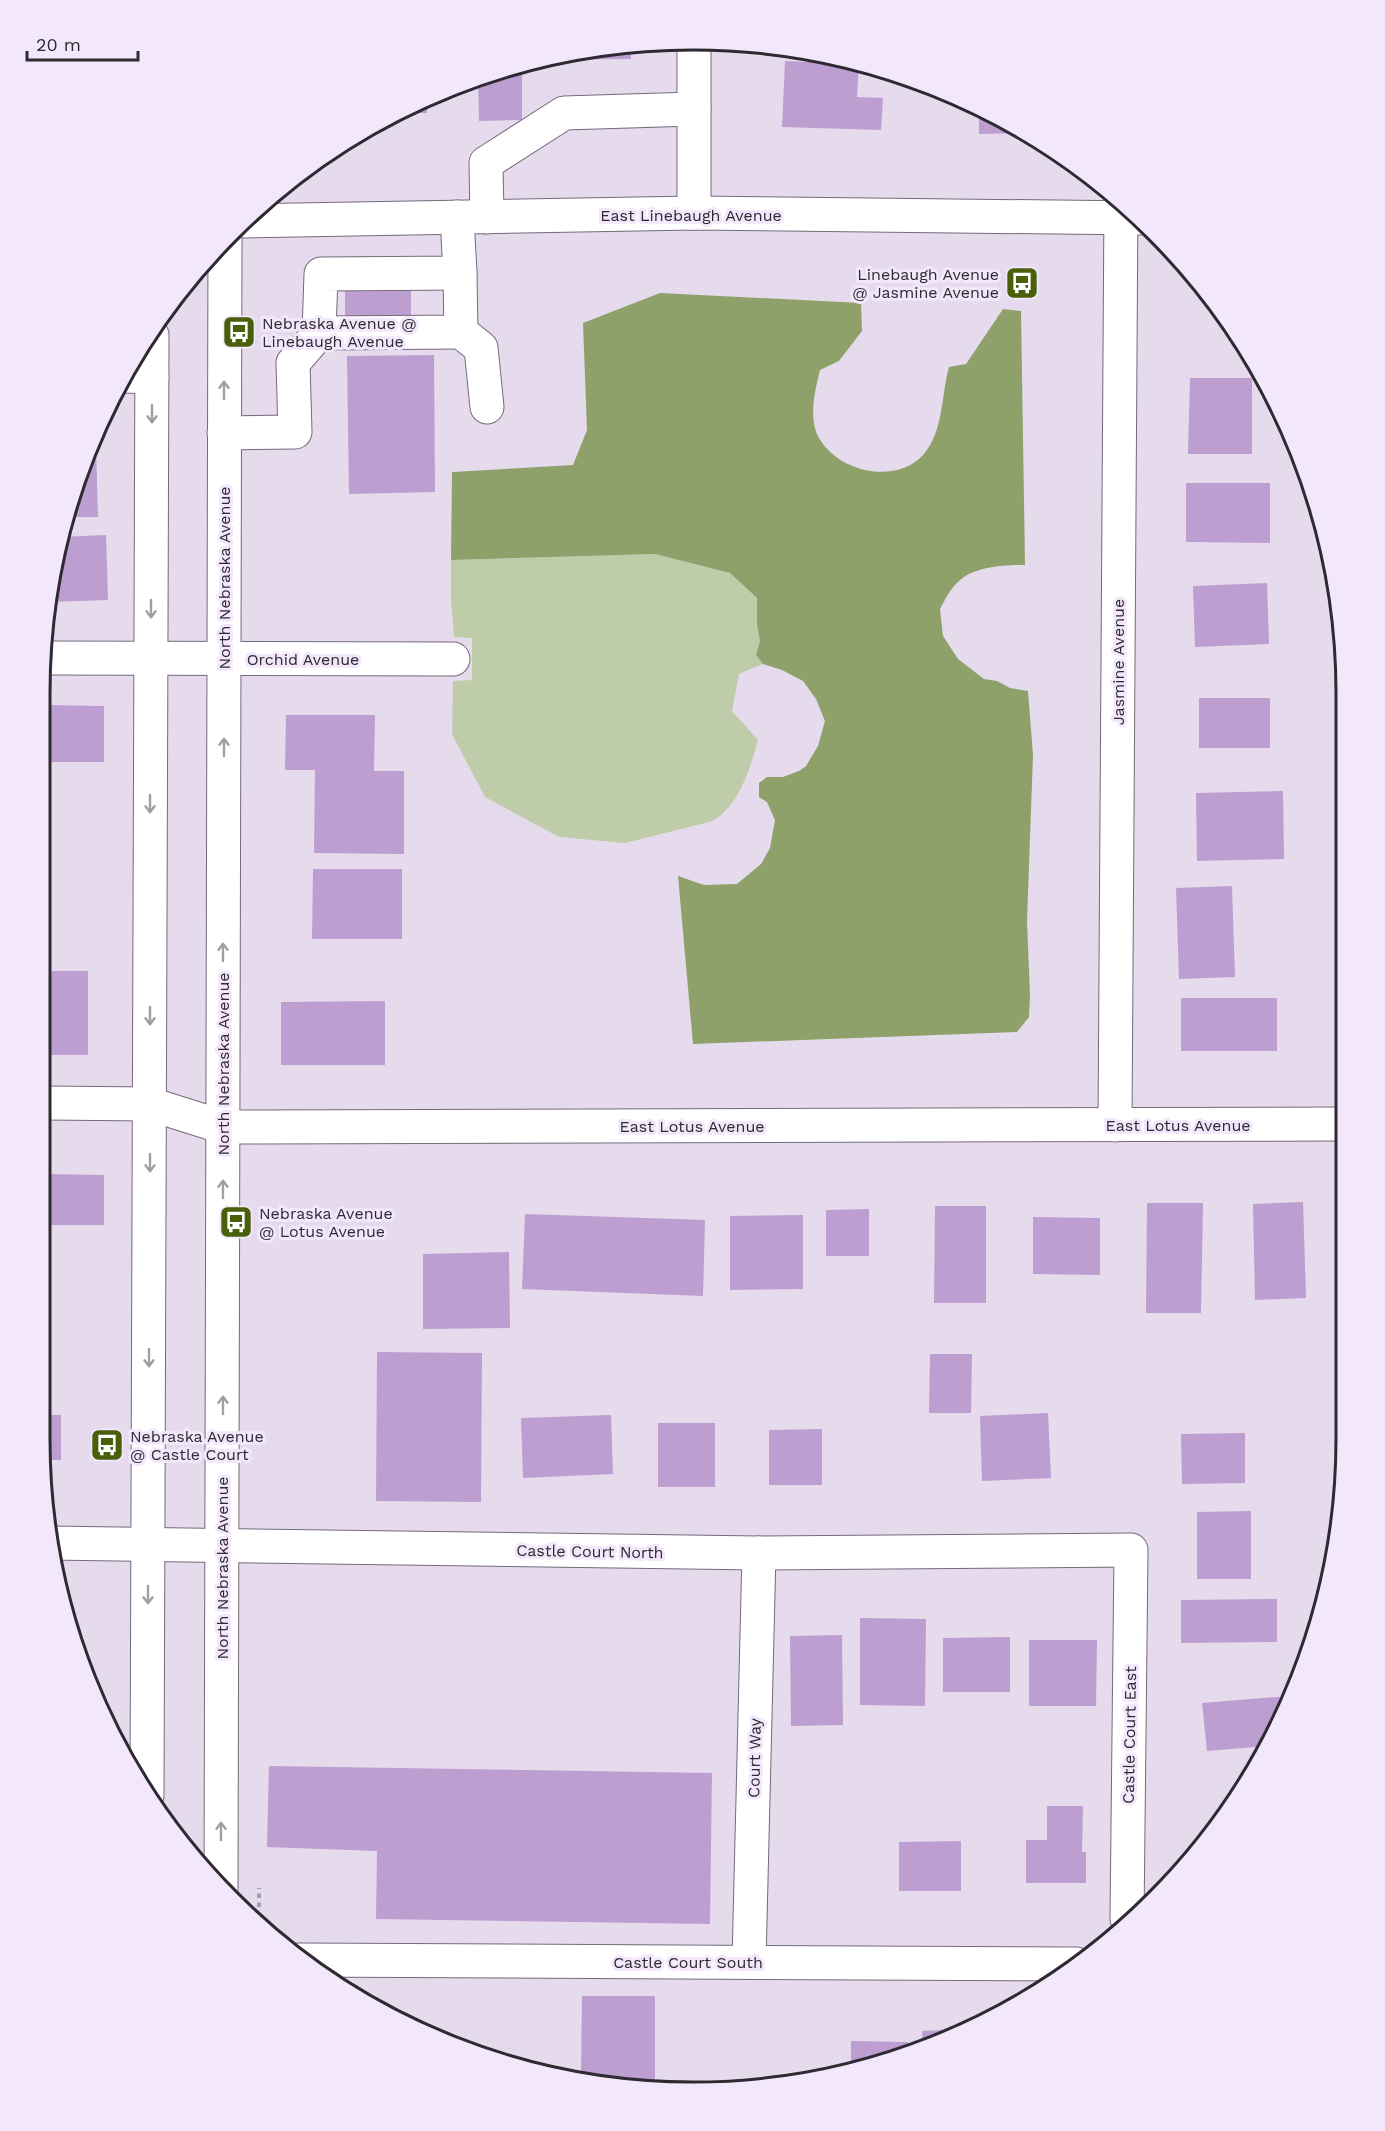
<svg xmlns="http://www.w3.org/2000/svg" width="1385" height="2131" font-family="'Work Sans',sans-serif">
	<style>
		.green { fill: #bfcca9 }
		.water { fill: #8ea16b }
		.building { fill: #bd9ed0 }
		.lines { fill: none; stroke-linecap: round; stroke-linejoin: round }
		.minor-casing { stroke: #756a7b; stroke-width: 35 }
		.major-casing { stroke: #756a7b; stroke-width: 35 }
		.path { stroke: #a49ba9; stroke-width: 4; stroke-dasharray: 4.5 4.5; stroke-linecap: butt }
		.minor { stroke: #fff; stroke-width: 33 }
		.major { stroke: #fff; stroke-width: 33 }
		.oneway { stroke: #a19fa2 }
		.labels { text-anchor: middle; stroke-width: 6; stroke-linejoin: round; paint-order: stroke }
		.street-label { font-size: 16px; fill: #2e2a31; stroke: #f3e7fb }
		.poi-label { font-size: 16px; fill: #2e2a31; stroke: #f3e7fb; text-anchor: start }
		.rim { fill: none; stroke: #2e2a31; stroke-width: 3 }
	</style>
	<rect width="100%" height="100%" fill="#e6daed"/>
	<path class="green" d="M655,554l75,19 27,25v27l3,16 -4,14 7,9 -24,10 -7,37 26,29c-8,29 -19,65 -45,81l-88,22 -66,-6 -74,-40 -33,-63 1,-53 19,-1v-42l-18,-1 -3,-38v-39z"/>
	<path class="water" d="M660,293l201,10 1,28 -23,30 -19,9c-5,20 -12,49 -1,68 19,34 77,47 104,17 21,-24 18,-59 26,-88l17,-3 37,-55 18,2 4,254c-20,0 -51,1 -67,17 -8,7 -13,18 -18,27l3,27 15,23 26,20 13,2 13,7 18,3 5,64 -6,166 3,74 -1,22 -12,15 -324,12 -15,-168 26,9 33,-1 24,-20 9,-16 5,-28 -8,-18 -8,-5v-14l8,-6h16l16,-6 7,-5 12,-20 7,-25 -9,-22 -13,-18 -21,-11 -19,-6 -7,-9 4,-14 -3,-16v-27l-27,-25 -75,-19 -204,6 1,-88 121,-7 14,-35 -4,-107z"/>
	<g class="building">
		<path d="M631,43v16l-92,1v-1z"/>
		<path d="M785,61l74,3 -2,33 26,1 -2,32 -99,-3z"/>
		<path d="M522,62v58l-43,1 -1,-43z"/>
		<path d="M427,98v15h-34l10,-6z"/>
		<path d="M979,108l40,18 9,7 -49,1z"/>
		<path d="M345,279h66v45l-66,-1z"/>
		<path d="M434,355l1,137 -86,2 -2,-138z"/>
		<path d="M1190,378h62v76h-64z"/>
		<path d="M91,444h5l2,73h-34z"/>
		<path d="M1186,483h84v60l-84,-1z"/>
		<path d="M106,535l2,65 -60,2v-10l11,-55z"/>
		<path d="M1267,583l2,61 -74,3 -2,-61z"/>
		<rect x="1199" y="698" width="71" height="50"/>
		<path d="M46,705l58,1v56h-59z"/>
		<path d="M286,715h89l-1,56h30v83l-90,-1 1,-83h-30z"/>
		<path d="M1283,791l1,68 -87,2 -1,-68z"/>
		<path d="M313,869h89v70h-90z"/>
		<path d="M1232,886l3,91 -56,2 -3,-91z"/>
		<rect x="45" y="971" width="43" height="84"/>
		<rect x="1181" y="998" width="96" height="53"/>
		<path d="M385,1001v64h-104v-63z"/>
		<path d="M45,1174l59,1v50h-59z"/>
		<path d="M1303,1202l3,96 -51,2 -2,-96z"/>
		<path d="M1147,1203h56l-2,110h-55z"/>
		<path d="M935,1206h51v97h-52z"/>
		<path d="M869,1209v47h-43v-46z"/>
		<path d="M525,1214l180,6 -2,76 -181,-7z"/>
		<path d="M803,1215v74l-73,1v-74z"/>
		<path d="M1033,1217l67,1v57l-67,-1z"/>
		<path d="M509,1252l1,76 -87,1v-75z"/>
		<path d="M377,1352l105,1 -1,149 -105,-1z"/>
		<path d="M930,1354h42l-1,59h-42z"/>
		<path d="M1048,1413l3,65 -69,3 -2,-65z"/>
		<rect x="45" y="1415" width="16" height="45"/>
		<path d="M611,1415l2,59 -90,4 -2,-60z"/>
		<rect x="658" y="1423" width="57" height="64"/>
		<path d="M822,1429v56h-53v-55z"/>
		<path d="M1245,1433v50l-63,1 -1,-50z"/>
		<path d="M1251,1511v68h-54v-67z"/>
		<path d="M1277,1599v43l-96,1v-43z"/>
		<path d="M860,1618l66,1 -1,87 -65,-1z"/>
		<path d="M842,1635l1,90 -52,1 -1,-90z"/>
		<path d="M1010,1637v55h-67v-54z"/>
		<path d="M1029,1640h68l-1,66h-67z"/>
		<path d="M1289,1696v7l-21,43 -61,5 -5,-48z"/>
		<path d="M269,1766l443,7 -2,151 -334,-5 1,-68 -110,-4z"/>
		<path d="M1047,1806h36l-1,46h4v31h-60v-43h21z"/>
		<path d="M961,1841v50h-62v-49z"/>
		<path d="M582,1996h73v94l-74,-13z"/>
		<path d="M967,2029l-24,13 -20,7 -1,-18z"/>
		<path d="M851,2041l57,1v12l-57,18z"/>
	</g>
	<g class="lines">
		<defs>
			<g id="minor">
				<path d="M694,213v-171"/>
				<path d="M487,217l-1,-54 78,-50 130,-4"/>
				<path d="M244,221l450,-8 445,5"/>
				<path d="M461,332l20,16 6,59"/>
				<path d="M319,333l142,-1 -1,-59"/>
				<path d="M125,376l27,1"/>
				<path d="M224,433l71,-1 -2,-69 26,-30 2,-59 139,-1 -3,-56"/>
				<path d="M45,658l408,1"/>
				<path d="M45,1103l105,1 73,23 1119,-3"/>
				<path d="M1115,1125l6,-925"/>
				<path d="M49,1543l710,10 372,-3 -4,369"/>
				<path d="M299,1960l777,4"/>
				<path d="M749,1962l10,-409"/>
			</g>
			<g id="major">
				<path d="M147,1796l5,-1461"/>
				<path d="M221,1889l4,-1649"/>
			</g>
		</defs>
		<use href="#minor" class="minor-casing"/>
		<use href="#major" class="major-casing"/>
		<path class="path" d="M259,1907v-19"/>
		<use href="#minor" class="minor"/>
		<use href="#major" class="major"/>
	</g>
	<defs><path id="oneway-shaft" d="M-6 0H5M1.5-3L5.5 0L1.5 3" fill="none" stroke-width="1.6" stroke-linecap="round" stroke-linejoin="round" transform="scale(1.5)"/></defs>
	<g class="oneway">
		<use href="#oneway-shaft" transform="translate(224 390) rotate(-90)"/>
		<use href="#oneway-shaft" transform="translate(152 414) rotate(90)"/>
		<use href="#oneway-shaft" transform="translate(151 609) rotate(90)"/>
		<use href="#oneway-shaft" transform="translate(224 747) rotate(-90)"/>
		<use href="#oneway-shaft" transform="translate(150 804) rotate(90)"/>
		<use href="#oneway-shaft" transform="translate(223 952) rotate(-90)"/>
		<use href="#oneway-shaft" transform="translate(150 1016) rotate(90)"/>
		<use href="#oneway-shaft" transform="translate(150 1163) rotate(90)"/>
		<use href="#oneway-shaft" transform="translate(223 1189) rotate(-90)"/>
		<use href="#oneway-shaft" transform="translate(149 1358) rotate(90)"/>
		<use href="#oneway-shaft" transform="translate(223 1405) rotate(-90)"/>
		<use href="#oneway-shaft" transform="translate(148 1595) rotate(90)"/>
		<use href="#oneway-shaft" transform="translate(221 1831) rotate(-90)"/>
	</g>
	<defs>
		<symbol id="bus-square" viewBox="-11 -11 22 22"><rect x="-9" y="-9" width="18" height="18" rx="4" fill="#495f09" stroke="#f3e7fb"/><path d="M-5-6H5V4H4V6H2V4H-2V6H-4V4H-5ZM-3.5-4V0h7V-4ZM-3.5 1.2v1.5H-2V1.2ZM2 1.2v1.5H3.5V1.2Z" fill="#fff"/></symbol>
	</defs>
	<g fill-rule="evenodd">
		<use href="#bus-square" x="1003" y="264" width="38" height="38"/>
		<use href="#bus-square" x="220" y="313" width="38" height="38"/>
		<use href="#bus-square" x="217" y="1203" width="38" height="38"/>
		<use href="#bus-square" x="88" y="1426" width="38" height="38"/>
	</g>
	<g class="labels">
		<g class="street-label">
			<text x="691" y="221">East Linebaugh Avenue</text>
			<text transform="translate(224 578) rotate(-90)" y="6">North Nebraska Avenue</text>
			<text x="303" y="665">Orchid Avenue</text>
			<text transform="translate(1118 662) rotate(-90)" y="6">Jasmine Avenue</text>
			<text transform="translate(223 1064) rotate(-90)" y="6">North Nebraska Avenue</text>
			<text x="1178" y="1131">East Lotus Avenue</text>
			<text x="692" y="1132">East Lotus Avenue</text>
			<text transform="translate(590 1551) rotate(1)" y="6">Castle Court North</text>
			<text transform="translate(222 1568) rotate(-90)" y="6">North Nebraska Avenue</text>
			<text transform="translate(1129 1735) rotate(-89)" y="6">Castle Court East</text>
			<text transform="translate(754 1758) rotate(-89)" y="6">Court Way</text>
			<text x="688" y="1968">Castle Court South</text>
		</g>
		<g class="poi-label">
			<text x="999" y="280" text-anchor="end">Linebaugh Avenue<tspan x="999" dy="18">@ Jasmine Avenue</tspan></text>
			<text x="262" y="329">Nebraska Avenue @<tspan x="262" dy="18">Linebaugh Avenue</tspan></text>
			<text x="259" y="1219">Nebraska Avenue<tspan x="259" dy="18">@ Lotus Avenue</tspan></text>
			<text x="130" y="1442">Nebraska Avenue<tspan x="130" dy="18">@ Castle Court</tspan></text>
		</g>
	</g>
	<path d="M0 0H1385V2131H0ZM693 50H693A643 643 0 0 1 1336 693V1439A643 643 0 0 1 693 2082H693A643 643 0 0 1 50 1439V693A643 643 0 0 1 693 50Z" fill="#f3e7fb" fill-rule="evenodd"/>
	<path class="rim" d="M693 50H693A643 643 0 0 1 1336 693V1439A643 643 0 0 1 693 2082H693A643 643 0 0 1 50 1439V693A643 643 0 0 1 693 50Z"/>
	<path d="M27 51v9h111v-9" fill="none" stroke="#2e2a31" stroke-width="3"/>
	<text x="36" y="51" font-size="18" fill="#2e2a31" stroke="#f3e7fb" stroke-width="4.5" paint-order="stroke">20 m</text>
</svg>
